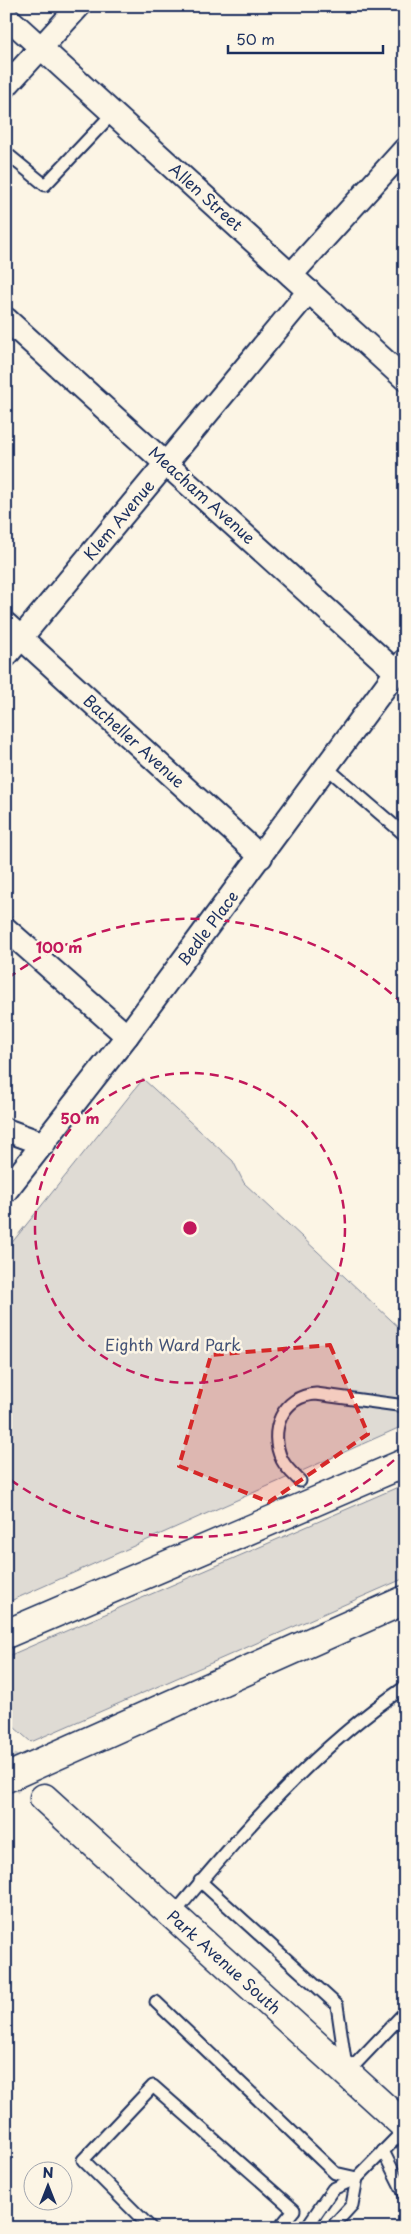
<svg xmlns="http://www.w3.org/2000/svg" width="411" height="2234" font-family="'Playpen Sans',sans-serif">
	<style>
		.green { fill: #dfdbd4; stroke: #7d8599 }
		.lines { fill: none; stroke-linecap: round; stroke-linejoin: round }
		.tertiary-tunnel { stroke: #cfcdca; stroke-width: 28; stroke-dasharray: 28 14; stroke-linecap: butt }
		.service-casing { stroke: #1b2f5e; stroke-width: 15 }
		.minor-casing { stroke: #1b2f5e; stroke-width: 26 }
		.tertiary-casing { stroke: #1b2f5e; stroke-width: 31 }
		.motorway-casing { stroke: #1b2f5e; stroke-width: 31 }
		.service { stroke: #fcf5e5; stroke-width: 11 }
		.minor { stroke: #fcf5e5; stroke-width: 22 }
		.tertiary { stroke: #fcf5e5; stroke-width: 28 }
		.motorway { stroke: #fcf5e5; stroke-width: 28 }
		.marked { fill: #d62828; fill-opacity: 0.2; stroke: #d62828; stroke-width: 4; stroke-dasharray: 10 6; stroke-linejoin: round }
		.ring { fill: none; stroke: #c2185b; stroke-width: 2.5; stroke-dasharray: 9 6 }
		.labels { text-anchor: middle; stroke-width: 5; stroke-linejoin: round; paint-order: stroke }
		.street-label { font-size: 16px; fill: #1b2f5e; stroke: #fcf5e5 }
		.park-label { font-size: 16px; fill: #425176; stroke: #fcf5e5 }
		.centre { fill: #c2185b; stroke: #fcf5e5; stroke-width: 2.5 }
		.ring-label { font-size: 15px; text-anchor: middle; font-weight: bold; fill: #c2185b; stroke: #fcf5e5; stroke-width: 5; stroke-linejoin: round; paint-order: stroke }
	</style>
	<rect width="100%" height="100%" fill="#fcf5e5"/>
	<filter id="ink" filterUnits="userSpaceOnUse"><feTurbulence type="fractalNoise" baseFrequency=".02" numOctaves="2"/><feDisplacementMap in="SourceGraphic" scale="10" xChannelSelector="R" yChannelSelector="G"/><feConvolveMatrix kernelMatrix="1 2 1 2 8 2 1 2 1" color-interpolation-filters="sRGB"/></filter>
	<g filter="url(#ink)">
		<g class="green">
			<path d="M143,1079l90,82 11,22 161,150v92l-399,178v-353z"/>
			<path d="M405,1484v94l-374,164 -25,-22v-63z"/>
		</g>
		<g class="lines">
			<path class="tertiary-tunnel" d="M6,1764l38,34"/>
			<defs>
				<g id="service">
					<path d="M6,153l39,32 68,-72"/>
					<path d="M326,767l79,68"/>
					<path d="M300,1481c-6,-6 -14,-13 -18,-21 -14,-29 0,-64 34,-66l89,12"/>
					<path d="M200,1881l137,124 9,62"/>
					<path d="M173,1915c68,-82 143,-168 232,-228"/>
					<path d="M156,2002l179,171 22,5"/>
					<path d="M347,2073l58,-61"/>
					<path d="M383,2151l22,44"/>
					<path d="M151,2228l-68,-68 70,-74 141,124 -15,18"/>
					<path d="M306,2228l27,-39 24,-11 48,-49"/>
					<path d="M331,2228l21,-23 5,-27"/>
				</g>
				<g id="minor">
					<path d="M6,16l399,363"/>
					<path d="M6,86l73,-80"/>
					<path d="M291,275l114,-126"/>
					<path d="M6,319l390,353"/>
					<path d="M6,624l255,233"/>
					<path d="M6,656l303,-365"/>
					<path d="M6,929l121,107"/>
					<path d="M6,1130l38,14"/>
					<path d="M6,1191l121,-155 278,-376"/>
				</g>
				<path id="tertiary" d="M44,1798l361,328"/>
				<g id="motorway">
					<path d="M6,1634l399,-171"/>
					<path d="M6,1778l399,-178"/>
				</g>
			</defs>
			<use href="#service" class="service-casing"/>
			<use href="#minor" class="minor-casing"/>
			<use href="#tertiary" class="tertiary-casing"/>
			<use href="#motorway" class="motorway-casing"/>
			<use href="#service" class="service"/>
			<use href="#minor" class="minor"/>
			<use href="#tertiary" class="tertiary"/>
			<use href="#motorway" class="motorway"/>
		</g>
	</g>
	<path class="marked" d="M330,1345l38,89 -99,68 -90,-36 32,-111z"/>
	<g class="ring">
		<circle cx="190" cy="1228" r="155"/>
		<path d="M405 1450A309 309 0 0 1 8 1478M8 978A309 309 0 0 1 405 1006"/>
	</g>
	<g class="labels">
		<g class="street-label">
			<text transform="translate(206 197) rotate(42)" y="6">Allen Street</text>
			<text transform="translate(202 495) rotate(42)" y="6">Meacham Avenue</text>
			<text transform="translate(119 520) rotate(-50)" y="6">Klem Avenue</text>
			<text transform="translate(134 741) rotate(42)" y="6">Bacheller Avenue</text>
			<text transform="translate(208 928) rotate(-53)" y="6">Bedle Place</text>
			<text transform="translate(224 1962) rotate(42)" y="6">Park Avenue South</text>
		</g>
		<g class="park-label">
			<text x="173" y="1351">Eighth Ward Park</text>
		</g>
	</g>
	<circle cx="190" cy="1228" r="8" class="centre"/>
	<g class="ring-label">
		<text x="59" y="953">100 m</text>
		<text x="80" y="1124">50 m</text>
	</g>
	<rect width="411" height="2234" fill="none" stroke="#fcf5e5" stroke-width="25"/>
	<rect x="12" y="12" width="386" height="2209" fill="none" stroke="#1b2f5e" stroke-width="2" filter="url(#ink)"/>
	<g transform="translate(48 2186)"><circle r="24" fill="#fcf5e5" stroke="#a2a6af"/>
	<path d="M0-4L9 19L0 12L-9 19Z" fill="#1b2f5e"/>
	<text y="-8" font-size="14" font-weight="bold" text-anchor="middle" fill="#1b2f5e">N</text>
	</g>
	<path d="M228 45v8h155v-8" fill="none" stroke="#1b2f5e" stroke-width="2.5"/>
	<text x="236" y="45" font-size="15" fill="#1b2f5e" stroke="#fcf5e5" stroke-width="4" paint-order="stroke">50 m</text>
</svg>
